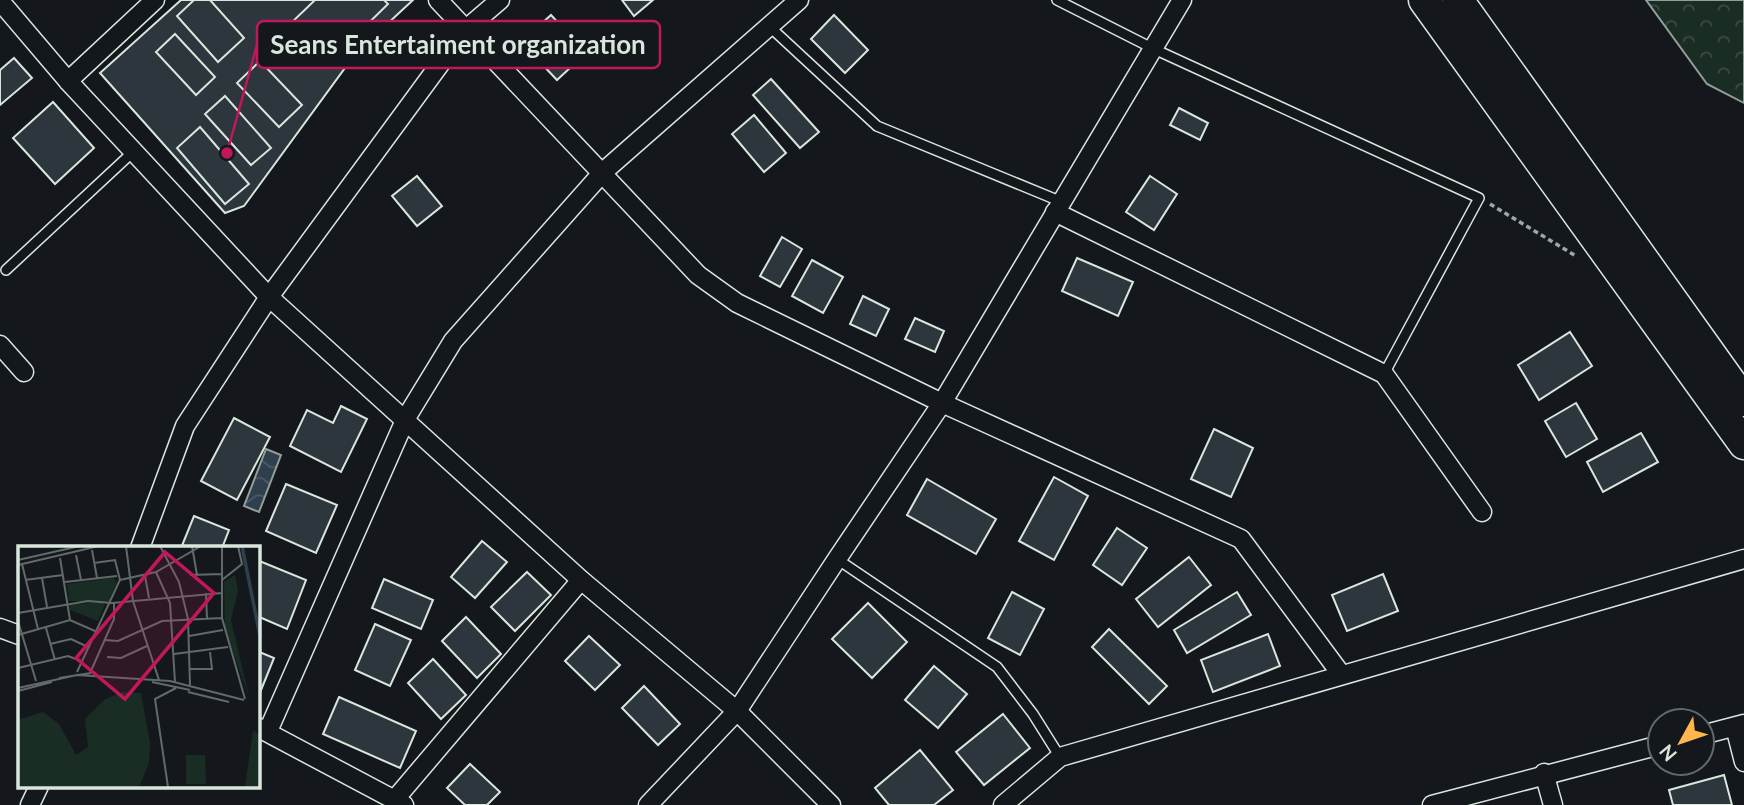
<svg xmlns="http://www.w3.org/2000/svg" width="1744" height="805" font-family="Lato,sans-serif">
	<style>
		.forest { fill: url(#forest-crowns); stroke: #939e99; stroke-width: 2 }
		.water { fill: url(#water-waves); stroke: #939e99; stroke-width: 2 }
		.building { fill: #2c363c; stroke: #d8e6dc; stroke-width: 2 }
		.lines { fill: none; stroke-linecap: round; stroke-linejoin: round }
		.lane-casing { stroke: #d8e6dc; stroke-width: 12 }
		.street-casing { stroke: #d8e6dc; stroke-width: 21 }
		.primary-casing { stroke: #d8e6dc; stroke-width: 33 }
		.path { stroke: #9da8a2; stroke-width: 3.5; stroke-dasharray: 5 3.5; stroke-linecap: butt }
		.lane { stroke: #14181c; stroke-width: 9 }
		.street { stroke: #14181c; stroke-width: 18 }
		.primary { stroke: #14181c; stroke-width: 30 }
		.inset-river { fill: none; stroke: #2f3f4d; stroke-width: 3.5 }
		.inset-road { fill: none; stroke: #626a69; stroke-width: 2 }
		.view { fill: #c2185b; fill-opacity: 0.15; stroke: #c2185b; stroke-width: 3.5 }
		.inset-edge { fill: none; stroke: #d8e6dc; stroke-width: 3.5 }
		.leader { fill: none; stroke: #c2185b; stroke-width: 2.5 }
		.callout-dot { fill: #c2185b; stroke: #14181c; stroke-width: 2.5 }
		.callout { fill: #14181c; stroke: #c2185b; stroke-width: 2.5 }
		.callout-label { font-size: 26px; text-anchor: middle; font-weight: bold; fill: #d8e6dc }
	</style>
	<defs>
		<pattern id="forest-crowns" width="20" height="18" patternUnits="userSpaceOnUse" patternTransform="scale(1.75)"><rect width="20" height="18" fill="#1a2d24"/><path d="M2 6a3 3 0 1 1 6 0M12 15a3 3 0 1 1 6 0" fill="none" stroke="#3b4b43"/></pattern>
		<pattern id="water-waves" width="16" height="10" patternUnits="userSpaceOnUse" patternTransform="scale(1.75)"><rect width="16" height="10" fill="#2f3f4d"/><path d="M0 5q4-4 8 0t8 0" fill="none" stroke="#4c5b66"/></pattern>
	</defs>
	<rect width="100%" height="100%" fill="#14181c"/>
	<path class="forest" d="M1646,0h98v103l-37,-19z"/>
	<path class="water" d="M266,449l15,6 -22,57 -15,-6z"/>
	<g class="building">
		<path d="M181,0h232l-57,53 -112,153 -19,7 -125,-140z"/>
		<path d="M194,0h16l34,38 -26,24 -41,-46z"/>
		<path d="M315,0h69l4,4 -51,50 -8,-7 -10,10 -31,-31z"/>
		<path d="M622,0h31l-19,16z"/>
		<path d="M551,15l35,38 -29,27 -36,-38z"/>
		<path d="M834,15l34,35 -23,23 -34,-34z"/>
		<path d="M175,34l40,43 -19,18 -40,-43z"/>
		<path d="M14,58l18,20 -32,27v-35z"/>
		<path d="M260,61l42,44 -23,22 -42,-44z"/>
		<path d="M771,79l48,53 -19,16 -47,-53z"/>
		<path d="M225,96l46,52 -20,17 -46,-51z"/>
		<path d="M53,102l41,46 -39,36 -42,-46z"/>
		<path d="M1179,108l29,15 -8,17 -30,-15z"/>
		<path d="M754,115l32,38 -22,19 -32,-38z"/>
		<path d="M200,127l49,57 -24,20 -48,-56z"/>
		<path d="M417,176l25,30 -25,20 -25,-30z"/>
		<path d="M1150,176l27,18 -23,36 -28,-18z"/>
		<path d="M782,237l20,12 -22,38 -20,-11z"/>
		<path d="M1077,258l56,24 -15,34 -56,-25z"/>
		<path d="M812,260l31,17 -20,36 -31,-17z"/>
		<path d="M863,296l26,13 -13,27 -26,-12z"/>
		<path d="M915,318l29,13 -9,21 -30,-13z"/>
		<path d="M1570,332l22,34 -53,34 -21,-35z"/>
		<path d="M1576,403l21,36 -31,18 -21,-36z"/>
		<path d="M341,406l26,13 -26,53 -51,-26 17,-36 26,13z"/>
		<path d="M234,418l36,19 -33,63 -36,-19z"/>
		<path d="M1214,429l39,19 -22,49 -40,-18z"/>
		<path d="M1641,433l17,29 -55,30 -16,-30z"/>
		<path d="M1054,477l34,19 -34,64 -35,-19z"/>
		<path d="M927,479l69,40 -20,35 -69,-39z"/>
		<path d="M286,484l51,21 -21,48 -50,-22z"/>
		<path d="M194,516l35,14 -7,18h-41z"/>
		<path d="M1117,528l30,20 -25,37 -29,-20z"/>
		<path d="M482,541l25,21 -32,36 -24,-21z"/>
		<path d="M1189,557l22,28 -53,42 -22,-28z"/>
		<path d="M257,560l49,20 -19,49 -30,-13z"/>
		<path d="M527,572l24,23 -36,36 -24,-24z"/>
		<path d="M1383,574l15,37 -51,20 -15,-36z"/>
		<path d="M384,579l49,21 -12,29 -49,-21z"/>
		<path d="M1012,592l32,17 -24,46 -32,-17z"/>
		<path d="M1237,592l14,23 -64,38 -13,-23z"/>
		<path d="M868,603l39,39 -35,36 -40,-39z"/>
		<path d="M466,617l35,37 -24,24 -35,-37z"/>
		<path d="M375,624l36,16 -21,46 -35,-16z"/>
		<path d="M1109,629l58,57 -18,18 -57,-57z"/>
		<path d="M1268,634l12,32 -67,26 -12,-32z"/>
		<path d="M589,636l31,29 -25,25 -30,-29z"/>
		<path d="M257,651l17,7 -17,42z"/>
		<path d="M433,659l33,36 -25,24 -33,-36z"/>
		<path d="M934,666l33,28 -29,34 -33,-28z"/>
		<path d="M644,686l36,38 -22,21 -36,-37z"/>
		<path d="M339,697l77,34 -16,37 -77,-34z"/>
		<path d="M1003,714l27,34 -46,37 -28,-33z"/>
		<path d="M920,750l33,40 -19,15h-45l-14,-17z"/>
		<path d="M470,764l30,28 -13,13h-22l-18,-17z"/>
		<path d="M1724,775l8,30h-59l-4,-15z"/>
	</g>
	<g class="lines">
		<defs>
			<g id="lane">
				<path d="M1057,0l97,49 325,149 -95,176"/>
				<path d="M770,27l107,99 185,76"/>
				<path d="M6,270l128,-119"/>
				<path d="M837,559l160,108 36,47 27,43"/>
			</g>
			<g id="street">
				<path d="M438,0l260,275 39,28 205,100 299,136 100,135"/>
				<path d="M0,1l68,80 201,216 312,283 156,131 94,94"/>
				<path d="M68,81l87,-81"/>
				<path d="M1055,212l329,162 98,138"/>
				<path d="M0,345l24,27"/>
				<path d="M140,548l45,-122 84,-129 196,-267 35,-30"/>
				<path d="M0,628l19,7"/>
				<path d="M257,727l147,78"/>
				<path d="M1735,727l9,35"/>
				<path d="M268,731l138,-313 47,-77 150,-169 196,-172"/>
				<path d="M1702,735l42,-11"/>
				<path d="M1544,773l9,32"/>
				<path d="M396,798l185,-218"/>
				<path d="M30,805l9,-19"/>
				<path d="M648,805l89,-94 100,-152 105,-156 240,-403"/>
				<path d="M1003,805l57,-48 684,-198"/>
				<path d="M1432,805l228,-60"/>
			</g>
			<g id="primary">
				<path d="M1424,0l320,444"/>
				<path d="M1458,0l286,401"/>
			</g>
		</defs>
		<use href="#lane" class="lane-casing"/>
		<use href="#street" class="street-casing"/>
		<use href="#primary" class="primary-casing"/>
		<path class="path" d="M1490,204l86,52"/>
		<use href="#lane" class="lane"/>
		<use href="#street" class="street"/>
		<use href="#primary" class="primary"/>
	</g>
	<g transform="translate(18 546)">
		<rect width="242" height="242" fill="#14181c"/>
		<path d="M95,32l4,4 -8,19h-40l-2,-17zM82,56l5,2 -7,17 -28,-11v-5zM235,184l6,5v52h-14z" fill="#1a2d24"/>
		<path d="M217,29l3,15 -7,30 18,77 -24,-68 -1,-47zM104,146l19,1 9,50 -1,20 -10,24h-121v-67l25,-8 16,12 17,31 12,-8 -3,-28 19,-19z" fill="#1a2d24"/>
		<path d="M168,209h19l1,29h-20z" fill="#1a2d24"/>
		<path class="inset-river" d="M224,0l18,90"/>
		<path class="inset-road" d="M108,0l7,55 26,79M142,0l19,36 9,37 2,66M174,0l5,29M204,0v34M220,0l4,18 -20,16v38l23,81M74,4l5,28M58,9l5,25M42,12l10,62M0,14l62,-14M4,18l16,65M0,19l81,-19M138,26l14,31 5,79M172,29l32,-1M127,30l4,22M24,32l5,29M7,34l38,-5M102,34l36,-8 45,-26M47,36l52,-6M188,47l1,26M0,67l70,-12 24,2 110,-10M0,75l18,60M28,82l9,32M0,89l52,-15 25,11M171,90l34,-6M87,94l13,1 44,-20 60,-3M32,98l21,-5 17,8M156,108l54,-7M89,111l14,1 26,-12M0,122l50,-12 13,5M172,123h22l-2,-17M59,126l43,-92 -5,-20 -21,3M72,127l24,-54v-16M41,132l32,-5M134,136l38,8M0,142l59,-13 93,6 74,19M0,145l34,-9M170,146l41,10M150,241l-13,-88 21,-11"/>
		<path class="view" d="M147,6l49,41 -89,106 -49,-41z"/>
		<rect width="242" height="242" class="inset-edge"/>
	</g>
	<path class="leader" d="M227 153L257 45"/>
	<circle class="callout-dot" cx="227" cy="153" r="7"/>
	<rect class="callout" x="257" y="21" width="403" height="47" rx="7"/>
	<g class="callout-label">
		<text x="458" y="54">Seans Entertaiment organization</text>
	</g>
	<g transform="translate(1681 742) rotate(230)"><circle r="33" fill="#14181c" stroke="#626a69" stroke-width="2"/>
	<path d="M0-5L12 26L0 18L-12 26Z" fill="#ffb74d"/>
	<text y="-10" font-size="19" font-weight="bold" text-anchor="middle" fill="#d8e6dc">N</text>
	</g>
</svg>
